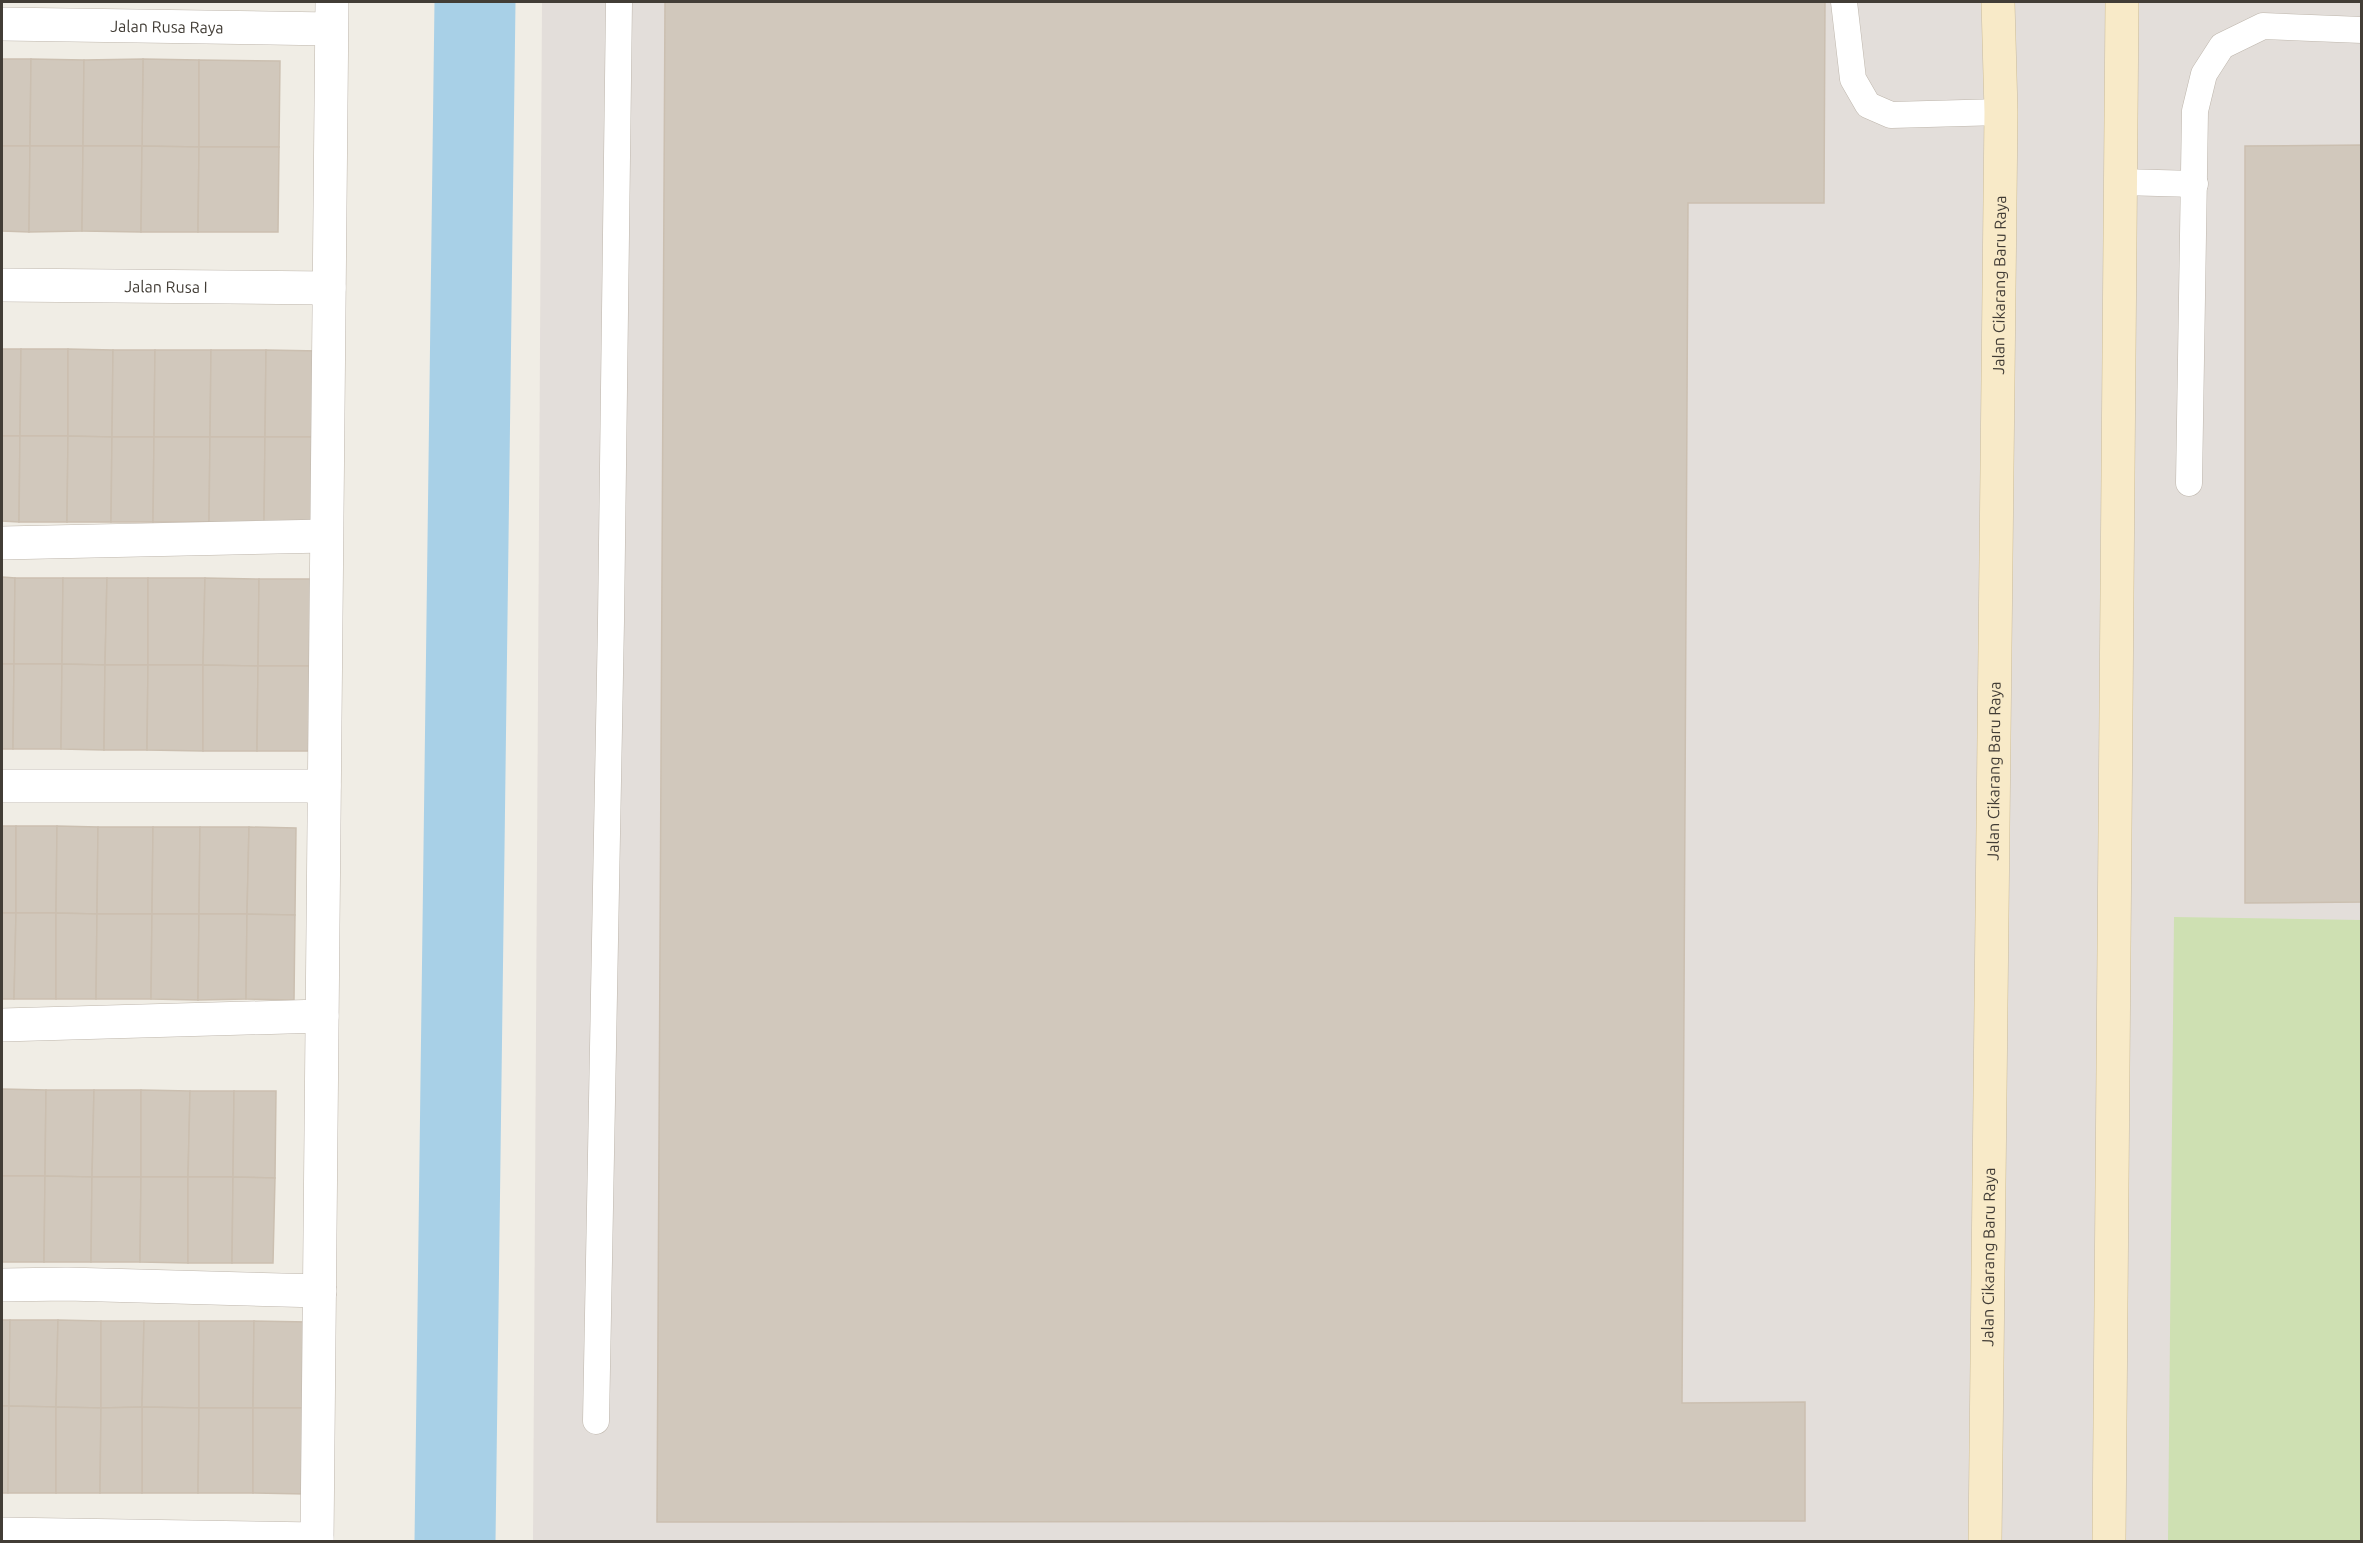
<svg xmlns="http://www.w3.org/2000/svg" width="2363" height="1543" font-family="Ubuntu,sans-serif">
	<style>
		.industrial { fill: #e3deda }
		.green { fill: #cee0b2 }
		.lines { fill: none; stroke-linecap: round; stroke-linejoin: round }
		.river { stroke: #a8d0e7; stroke-width: 81 }
		.building { fill: #d1c8bc; stroke: #cbbfb0; stroke-width: 1.5 }
		.service-casing { stroke: #beb6ac; stroke-width: 27 }
		.minor-casing { stroke: #beb6ac; stroke-width: 34 }
		.secondary-casing { stroke: #cbbc9a; stroke-width: 34 }
		.service { stroke: #fff; stroke-width: 26 }
		.minor { stroke: #fff; stroke-width: 33 }
		.secondary { stroke: #f8eac8; stroke-width: 33 }
		.labels { text-anchor: middle; stroke-width: 4.5; stroke-linejoin: round; paint-order: stroke }
		.street-label { font-size: 16px; fill: #423d36; stroke: #fff }
	</style>
	<rect width="100%" height="100%" fill="#f0ede5"/>
	<path class="industrial" d="M542,2h1819v1539h-1828z"/>
	<path class="green" d="M2174,917l187,3v621h-193z"/>
	<g class="lines">
		<path class="river" d="M455,1542l20,-1540"/>
	</g>
	<g class="building">
		<path d="M665,2h1160l-1,201h-136l-6,1200 123,-1v119l-1148,1z"/>
		<path d="M2,59h29l-1,87h-28z"/>
		<path d="M31,59l53,1 -1,86h-53z"/>
		<path d="M143,59l56,1v87l-57,-1z"/>
		<path d="M143,59l-1,87h-59l1,-86z"/>
		<path d="M199,60l81,1 -1,86h-80z"/>
		<path d="M2362,145v757l-117,1v-757z"/>
		<path d="M2,146h28l-1,86 -27,-1z"/>
		<path d="M30,146h53l-1,85 -53,1z"/>
		<path d="M83,146h59l-1,86 -59,-1z"/>
		<path d="M142,146l57,1 -1,85h-57z"/>
		<path d="M199,147h80l-1,85h-80z"/>
		<path d="M2,349h19l-1,87h-18z"/>
		<path d="M21,349h47v87h-48z"/>
		<path d="M68,349l45,1 -1,87 -44,-1z"/>
		<path d="M113,350h42l-1,87h-42z"/>
		<path d="M155,350h56l-1,87h-56z"/>
		<path d="M211,350h55l-1,87h-55z"/>
		<path d="M266,350l53,1 -1,86h-53z"/>
		<path d="M2,436h18l-1,86 -17,-1z"/>
		<path d="M20,436h48l-1,86h-48z"/>
		<path d="M68,436l44,1 -1,85h-44z"/>
		<path d="M112,437h42l-1,85h-42z"/>
		<path d="M154,437h56l-1,85h-56z"/>
		<path d="M210,437h55l-1,86 -55,-1z"/>
		<path d="M265,437h53l-1,86h-53z"/>
		<path d="M2,577l13,1 -1,86h-12z"/>
		<path d="M15,578h48l-1,86h-48z"/>
		<path d="M63,578h44l-2,87 -43,-1z"/>
		<path d="M107,578h41v87h-43z"/>
		<path d="M148,578h57l-2,87h-55z"/>
		<path d="M205,578l54,1 -1,87 -55,-1z"/>
		<path d="M259,579h54l-2,87h-53z"/>
		<path d="M2,664h12l-1,85h-11z"/>
		<path d="M14,664h48l-1,85h-48z"/>
		<path d="M62,664l43,1 -1,85 -43,-1z"/>
		<path d="M105,665h43l-1,85h-43z"/>
		<path d="M148,665h55v86l-56,-1z"/>
		<path d="M203,665l55,1 -1,85h-54z"/>
		<path d="M258,666h53v85h-54z"/>
		<rect x="2" y="826" width="14" height="87"/>
		<path d="M16,826h41l-1,87h-40z"/>
		<path d="M57,826l41,1 -1,87 -41,-1z"/>
		<path d="M98,827h55l-1,87h-55z"/>
		<path d="M153,827h47l-1,87h-47z"/>
		<path d="M200,827h49l-2,87h-48z"/>
		<path d="M249,827l47,1 -1,87 -48,-1z"/>
		<path d="M2,913h14l-2,86h-12z"/>
		<path d="M16,913h40v86h-42z"/>
		<path d="M56,913l41,1 -1,85h-40z"/>
		<path d="M97,914h55l-1,85h-55z"/>
		<path d="M152,914h47l-1,86 -47,-1z"/>
		<path d="M199,914h48l-1,85 -48,1z"/>
		<path d="M247,914l48,1 -1,85 -48,-1z"/>
		<path d="M2,1089l44,1 -1,86h-43z"/>
		<path d="M46,1090h48l-2,87 -47,-1z"/>
		<path d="M94,1090h47v87h-49z"/>
		<path d="M141,1090l49,1 -2,86h-47z"/>
		<path d="M190,1091h44l-1,86h-45z"/>
		<path d="M234,1091h42l-1,87 -42,-1z"/>
		<path d="M2,1176h43l-1,86h-42z"/>
		<path d="M45,1176l47,1 -1,85h-47z"/>
		<path d="M92,1177h49l-1,85h-49z"/>
		<path d="M141,1177h47v86l-48,-1z"/>
		<path d="M188,1177h45l-1,86h-44z"/>
		<path d="M233,1177l42,1 -2,85h-41z"/>
		<path d="M2,1320h8l-1,86h-7z"/>
		<path d="M10,1320h48l-2,87 -47,-1z"/>
		<path d="M58,1320l43,1v87l-45,-1z"/>
		<path d="M101,1321h43l-2,86 -41,1z"/>
		<path d="M144,1321h55v87l-57,-1z"/>
		<path d="M199,1321h55l-1,87h-54z"/>
		<path d="M254,1321l54,1 -1,86h-54z"/>
		<path d="M2,1406h7l-1,87h-6z"/>
		<path d="M9,1406l47,1v86h-48z"/>
		<path d="M56,1407l45,1 -1,85h-44z"/>
		<path d="M142,1407l57,1 -1,85h-56z"/>
		<path d="M142,1407v86h-42l1,-85z"/>
		<path d="M199,1408h54v85h-55z"/>
		<path d="M253,1408h54l-1,86 -53,-1z"/>
	</g>
	<g class="lines">
		<defs>
			<g id="service">
				<path d="M1844,2l9,77 15,26 23,10 110,-3"/>
				<path d="M2121,182l74,2"/>
				<path d="M2189,483l6,-372 9,-37 18,-28 41,-20 99,4"/>
				<path d="M596,1421l15,-800 8,-619"/>
			</g>
			<g id="minor">
				<path id="s1" d="M2,24l329,5"/>
				<path id="s2" d="M2,285l327,3"/>
				<path d="M2,543l324,-7"/>
				<path d="M2,786h322"/>
				<path d="M2,1025l320,-9"/>
				<path d="M2,1285l65,-1 253,7"/>
				<path d="M2,1534l315,5"/>
				<path d="M317,1542l15,-1540"/>
			</g>
			<g id="secondary">
				<path id="s3" d="M1985,1542l16,-1430 -3,-110"/>
				<path d="M2109,1542l13,-1540"/>
			</g>
		</defs>
		<use href="#service" class="service-casing"/>
		<use href="#minor" class="minor-casing"/>
		<use href="#secondary" class="secondary-casing"/>
		<use href="#service" class="service"/>
		<use href="#minor" class="minor"/>
		<use href="#secondary" class="secondary"/>
	</g>
	<g class="labels">
		<g class="street-label">
			<text dy="6" stroke="none"><textPath href="#s1" startOffset="165">Jalan Rusa Raya</textPath></text>
			<text dy="6" stroke="none"><textPath href="#s3" startOffset="1257">Jalan Cikarang Baru Raya</textPath></text>
			<text dy="6" stroke="none"><textPath href="#s2" startOffset="164">Jalan Rusa I</textPath></text>
			<text dy="6" stroke="none"><textPath href="#s3" startOffset="771">Jalan Cikarang Baru Raya</textPath></text>
			<text dy="6" stroke="none"><textPath href="#s3" startOffset="285">Jalan Cikarang Baru Raya</textPath></text>
		</g>
	</g>
	<rect width="2363" height="1543" fill="none" stroke="#423d36" stroke-width="6"/>
</svg>
